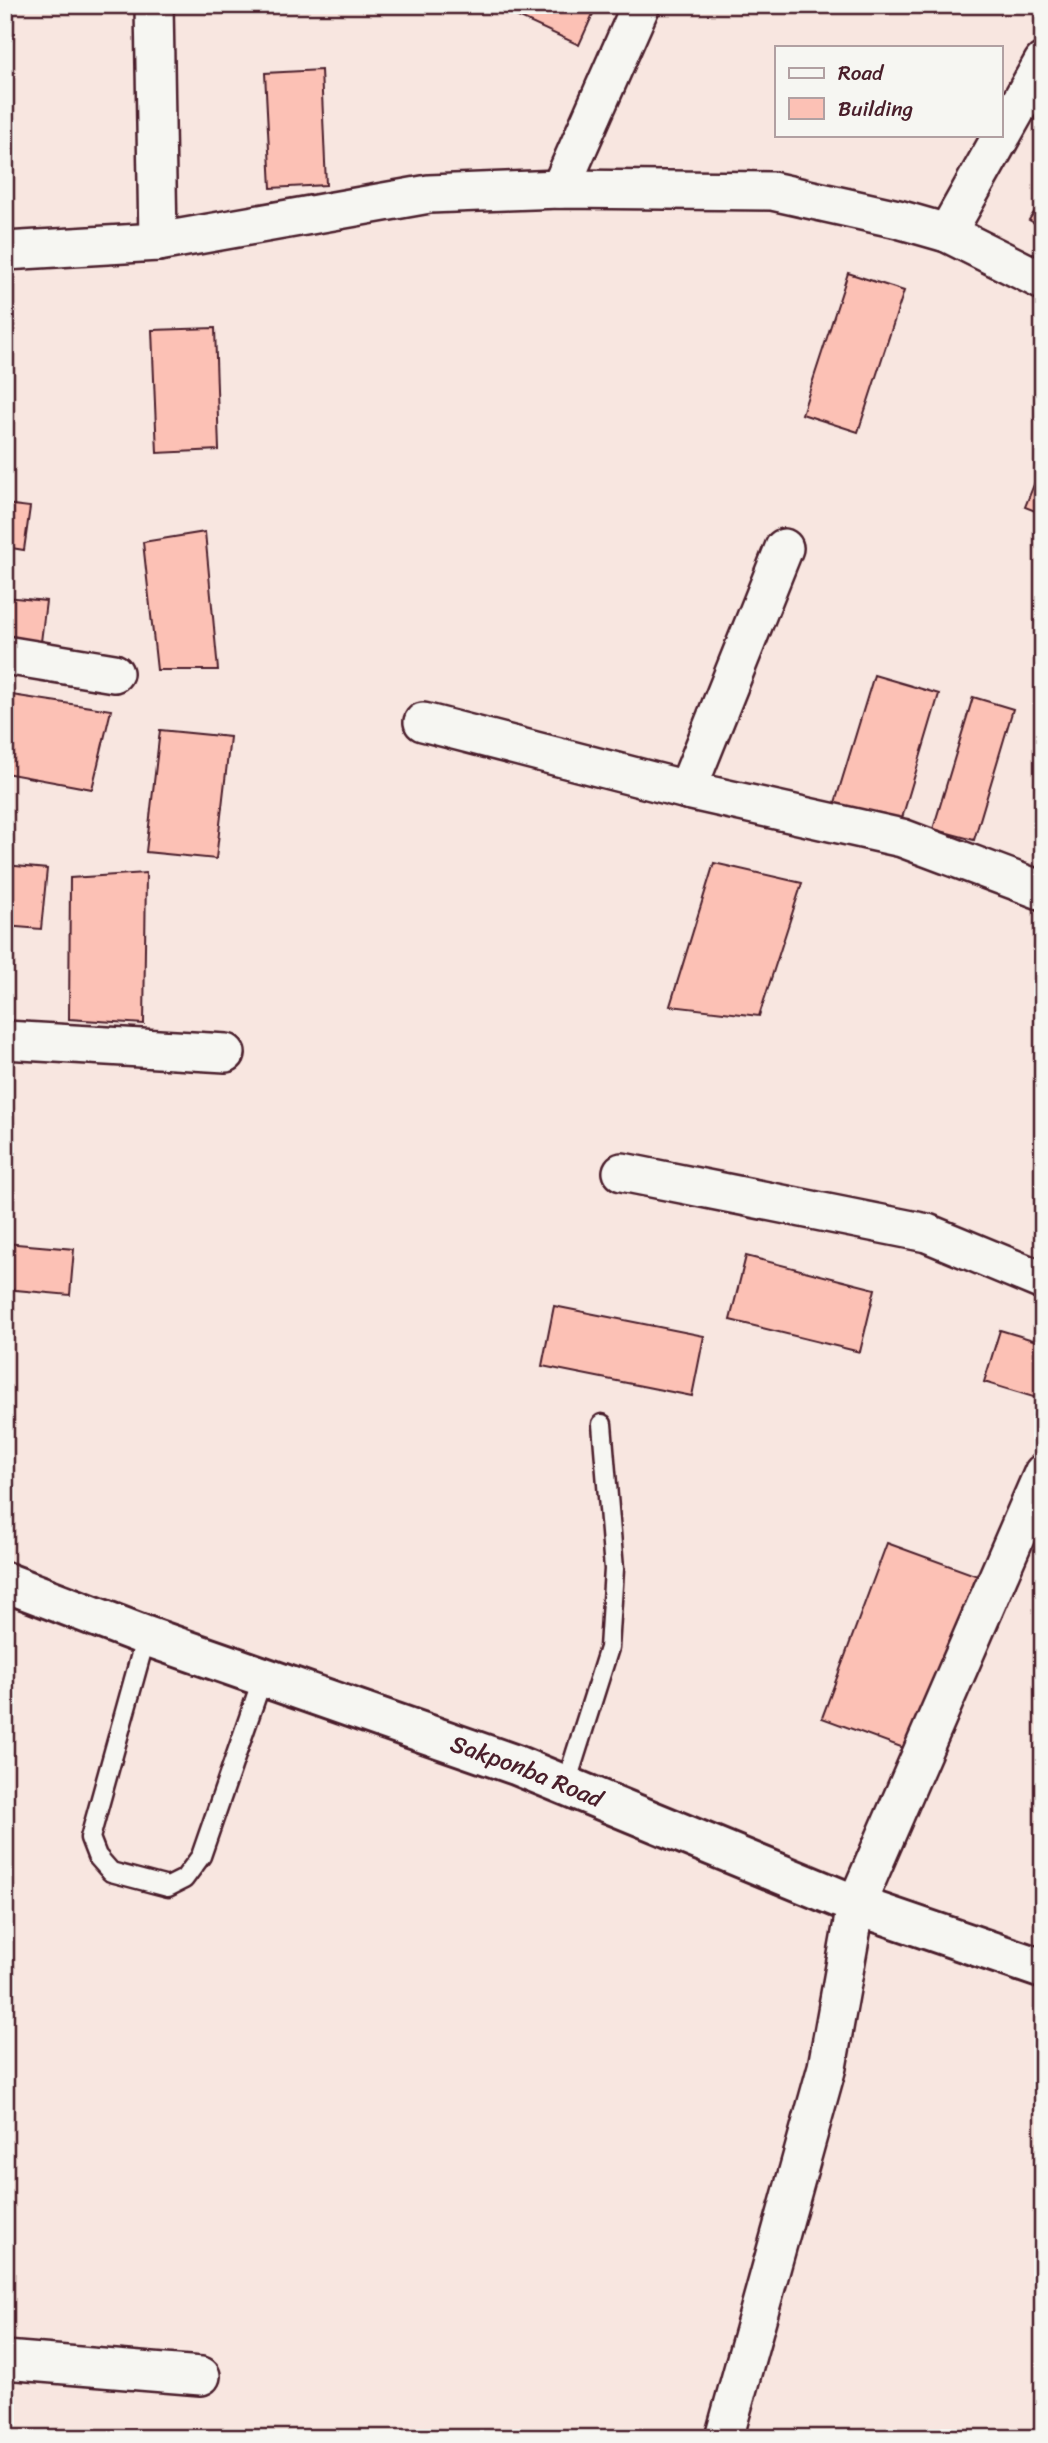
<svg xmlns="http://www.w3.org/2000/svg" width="1048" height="2443" font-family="Sriracha,sans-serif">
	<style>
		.building { fill: #fcc1b5; stroke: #4a1f2b; stroke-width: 2 }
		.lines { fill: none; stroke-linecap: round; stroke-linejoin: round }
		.lane-casing { stroke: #4a1f2b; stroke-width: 23 }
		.street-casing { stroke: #4a1f2b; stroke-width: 42 }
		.secondary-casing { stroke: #4a1f2b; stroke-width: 44 }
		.lane { stroke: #f6f6f2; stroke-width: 18 }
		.street { stroke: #f6f6f2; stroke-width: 37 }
		.secondary { stroke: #f6f6f2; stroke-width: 38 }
		.labels { text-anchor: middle; stroke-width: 7; stroke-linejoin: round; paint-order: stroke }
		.street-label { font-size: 24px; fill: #4a1f2b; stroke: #f6f6f2 }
	</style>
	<rect width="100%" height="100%" fill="#f8e6e0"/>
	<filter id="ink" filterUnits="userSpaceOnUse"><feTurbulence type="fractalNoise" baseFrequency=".0143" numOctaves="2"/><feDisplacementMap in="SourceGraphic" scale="14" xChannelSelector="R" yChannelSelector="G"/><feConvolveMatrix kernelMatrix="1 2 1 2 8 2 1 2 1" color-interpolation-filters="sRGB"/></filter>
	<g filter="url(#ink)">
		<g class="building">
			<path d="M492,5h105l-18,40z"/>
			<path d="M321,70l5,115 -55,3 -6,-115z"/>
			<path d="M1043,199v29l-14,-8z"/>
			<path d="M848,273l56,18 -46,141 -56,-18z"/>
			<path d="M215,328l4,122 -62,3 -5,-123z"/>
			<path d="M1043,462v52l-18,-7z"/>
			<path d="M5,504l25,3 -6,43 -19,-3z"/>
			<path d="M205,532l13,138h-61l-14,-128z"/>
			<path d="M5,597l41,4 -5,41 -36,-4z"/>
			<path d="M874,675l65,19 -39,131 -66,-19z"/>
			<path d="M5,694l106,16 -19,79 -87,-16z"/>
			<path d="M973,697l40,12 -39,131 -41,-11z"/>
			<path d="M160,730l70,7 -14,122 -70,-7z"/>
			<path d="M714,863l88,20 -43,133 -89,-10z"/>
			<path d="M5,865l42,4 -6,60 -36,-3z"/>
			<path d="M146,873l-2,151 -75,-5 1,-141z"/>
			<path d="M5,1243l69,6 -4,46 -65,-6z"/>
			<path d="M746,1256l129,33 -15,63 -130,-32z"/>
			<path d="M554,1306l150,30 -12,60 -150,-30z"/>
			<path d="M1000,1330l43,13v57l-59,-18z"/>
			<path d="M887,1543l99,36 -66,175 -98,-36z"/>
		</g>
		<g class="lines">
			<defs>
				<g id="lane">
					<path d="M146,1636l-56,202 7,18 14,16 57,15 16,-8 17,-23 62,-179"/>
					<path d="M566,1784l43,-136 5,-79 -12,-145"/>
				</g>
				<g id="street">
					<path d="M154,5l4,237"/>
					<path d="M560,189l81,-184"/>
					<path d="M947,233l96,-171"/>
					<path d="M5,251l153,-9 271,-48 131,-5 212,2 126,28 49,14 96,48"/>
					<path d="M5,655l109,18"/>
					<path d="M423,722l264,68 215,48 141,53"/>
					<path d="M687,790l97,-242"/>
					<path d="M5,1040l221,13"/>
					<path d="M622,1172l305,61 116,48"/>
					<path d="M5,2360l196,16"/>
					<path d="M724,2438l103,-371 29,-162 187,-432"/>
				</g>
				<g id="secondary">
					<path id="s1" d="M5,1582l141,54 370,129 340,140 187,64"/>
				</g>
			</defs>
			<use href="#lane" class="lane-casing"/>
			<use href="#street" class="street-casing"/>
			<use href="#secondary" class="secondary-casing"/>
			<use href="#lane" class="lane"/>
			<use href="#street" class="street"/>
			<use href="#secondary" class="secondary"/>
		</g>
	</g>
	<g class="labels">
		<g class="street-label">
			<text dy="8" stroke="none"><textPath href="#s1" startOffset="555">Sakponba Road</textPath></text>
		</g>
	</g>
	<rect width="1048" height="2443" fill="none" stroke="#f6f6f2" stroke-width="28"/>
	<rect x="14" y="14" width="1020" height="2415" fill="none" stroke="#4a1f2b" stroke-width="2.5" filter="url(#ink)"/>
	<rect x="775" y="46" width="228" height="91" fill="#f6f6f2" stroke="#b1a0a2" stroke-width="2"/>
	<rect x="789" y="68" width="35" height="10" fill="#f6f6f2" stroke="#b1a0a2" stroke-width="2"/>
	<text x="838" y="80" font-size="21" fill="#4a1f2b">Road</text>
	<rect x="789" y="98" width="35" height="21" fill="#fcc1b5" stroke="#b1a0a2" stroke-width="2"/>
	<text x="838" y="116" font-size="21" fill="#4a1f2b">Building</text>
</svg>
